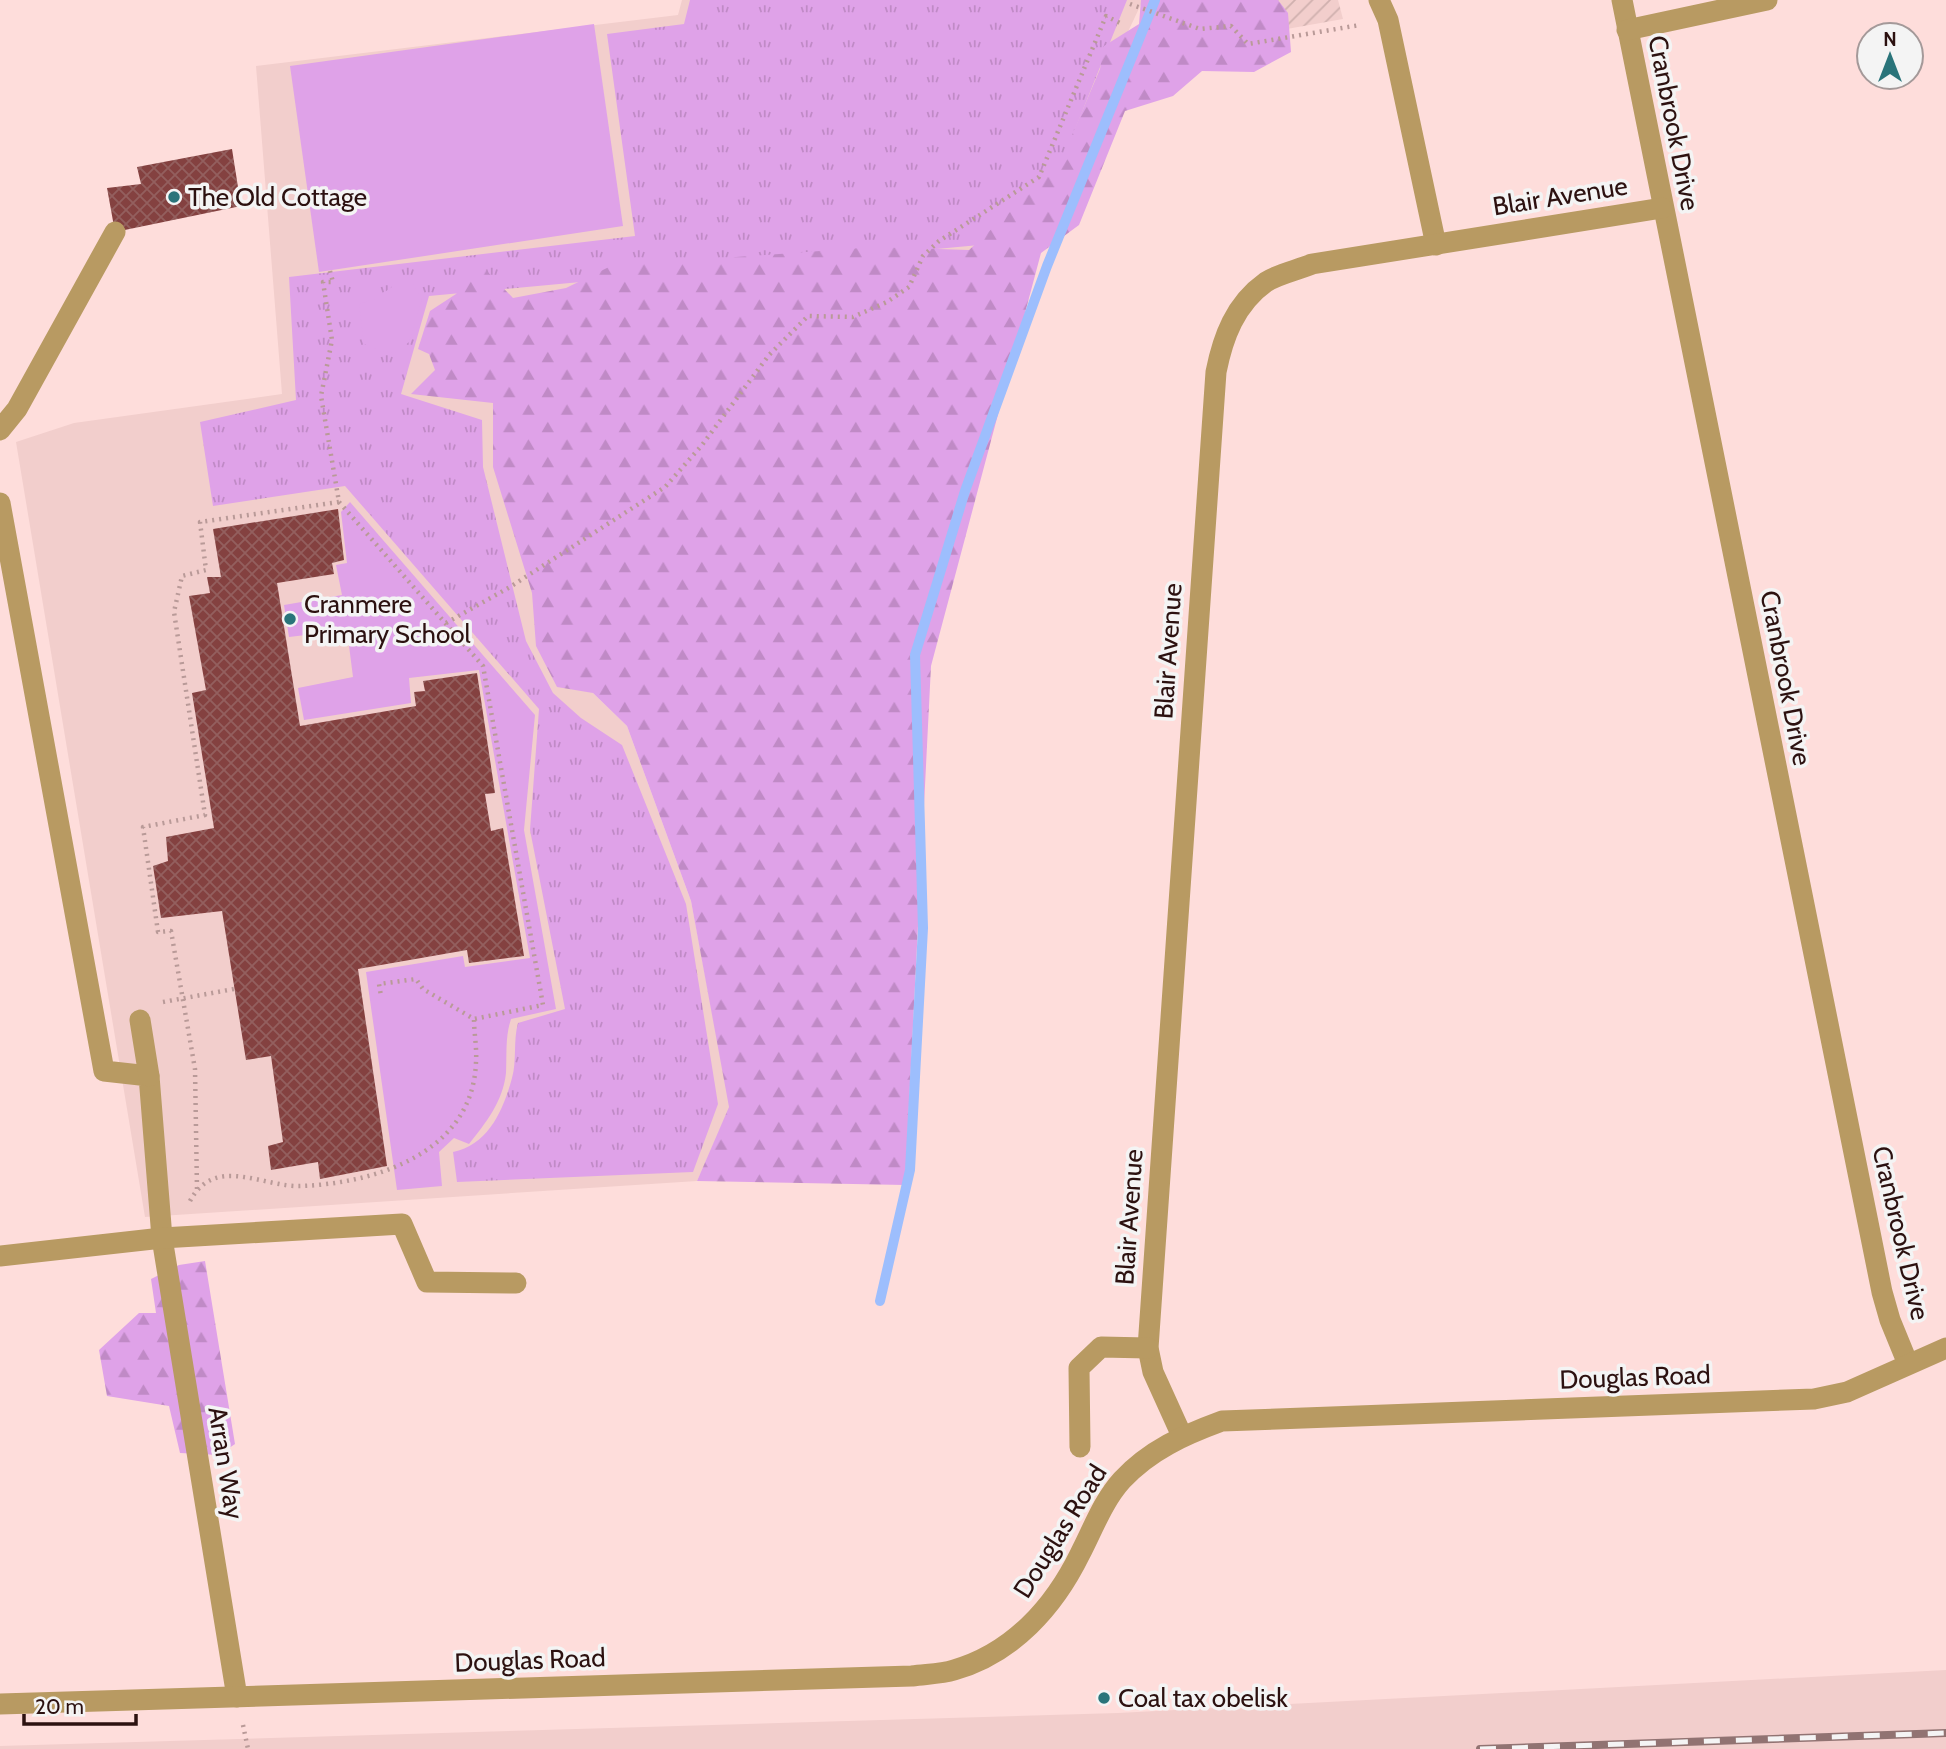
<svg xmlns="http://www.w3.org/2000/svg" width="1946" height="1749" font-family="Cabin,sans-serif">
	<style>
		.built { fill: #f2cecc }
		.industrial { fill: url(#industrial-furrows) }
		.grass { fill: url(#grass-tufts) }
		.forest { fill: url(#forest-firs) }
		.park { fill: #dfa2e8 }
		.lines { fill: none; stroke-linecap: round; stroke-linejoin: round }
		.stream { stroke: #9dbefd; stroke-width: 10 }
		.building { fill: url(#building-cross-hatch) }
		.path { stroke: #b99a98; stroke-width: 4.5; stroke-dasharray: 2 5; stroke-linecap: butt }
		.minor { stroke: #b89a62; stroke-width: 21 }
		.rail-casing { stroke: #917372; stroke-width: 8 }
		.rail { stroke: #f4f4f4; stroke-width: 5; stroke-dasharray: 16; stroke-linecap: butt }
		.poi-dot { fill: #2a747a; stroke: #f4f4f4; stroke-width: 2.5 }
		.labels { text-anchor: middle; stroke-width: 7; stroke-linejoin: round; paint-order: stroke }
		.street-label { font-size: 26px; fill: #2c1110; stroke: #f4f4f4 }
		.poi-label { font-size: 26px; fill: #2c1110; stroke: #f4f4f4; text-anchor: start }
	</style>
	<defs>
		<pattern id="industrial-furrows" width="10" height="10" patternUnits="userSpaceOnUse" patternTransform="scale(1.75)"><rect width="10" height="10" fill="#f2cecc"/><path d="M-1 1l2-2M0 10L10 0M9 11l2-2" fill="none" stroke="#d0b0ae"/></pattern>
		<pattern id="grass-tufts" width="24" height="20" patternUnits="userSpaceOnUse" patternTransform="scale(1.75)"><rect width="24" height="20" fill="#dfa2e8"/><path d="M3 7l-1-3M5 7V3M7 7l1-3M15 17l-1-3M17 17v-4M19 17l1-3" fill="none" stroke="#c08ac6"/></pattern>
		<pattern id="forest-firs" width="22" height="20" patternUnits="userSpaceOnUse" patternTransform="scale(1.75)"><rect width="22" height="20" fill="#dfa2e8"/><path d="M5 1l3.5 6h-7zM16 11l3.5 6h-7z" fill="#c08ac6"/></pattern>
		<pattern id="building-cross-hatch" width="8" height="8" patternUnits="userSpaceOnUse" patternTransform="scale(1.75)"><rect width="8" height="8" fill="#844140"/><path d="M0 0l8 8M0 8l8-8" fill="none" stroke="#935f5e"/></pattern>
	</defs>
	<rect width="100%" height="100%" fill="#fedddb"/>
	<g class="built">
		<path d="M682,0h461l-61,129 -489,564 34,33 64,175 39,206 -33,74 -552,36 -129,-775 58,-19 208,-29 -26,-328 422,-51z"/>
		<path d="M1946,1670v79h-1946v-3l1118,-33z"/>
	</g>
	<path class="industrial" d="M1271,0h67l5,19 -79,14z"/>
	<path class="grass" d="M690,0h437l-84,209 -42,34 -572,53 -28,98 81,26 1,47 43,174 27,52 28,25 41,27 64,159 32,200 -25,68 -236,10 -4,-30c35,-7 50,-41 59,-74 5,-17 1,-37 6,-55l47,-14 -35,-179 9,-121 -194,-223 -132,20 -13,-84 96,-22 -7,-123 346,-41 -28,-202 77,-10z"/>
	<g class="forest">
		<path d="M1141,0h137l10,13 3,39 -37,20 -52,-1 -29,25 -48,15 -46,114 -38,28 -110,413 -26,519 -208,-4 32,-74 -38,-206 -64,-175 -34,-33 -36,-6 -21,-41 -4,-53 -39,-126v-64l-82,-9 24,-24 -6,-16 -11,-5 12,-38 26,-17 24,-30 33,34 53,-10 45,-22 264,-19 94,3 90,-84 41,-97 4,-23 35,-22z"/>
		<path d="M205,1261l30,183 -16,11 -39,-2 -11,-47 -62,-10 -8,-46 40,-37h17l-5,-34 28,-14z"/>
	</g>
	<g class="park">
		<path d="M594,24l29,202 -304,46 -29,-206z"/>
		<path d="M396,284h17l9,15 -13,43 -13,11 -16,-2 -16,-7 -5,-40 16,-5z"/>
		<path d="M350,502l185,213 -11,115 32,179 -45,10c-6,18 -4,35 -5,54 -3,28 -20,50 -37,71l-15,-6 -15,14 3,34 -45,4 -31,-218 97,-16 2,11 65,-9 -51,-288 -70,8 2,25 -107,17 -6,-32 55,-11 -6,-47 -58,7 -5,-32 58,-10 -6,-30 11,-2 -6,-51z"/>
	</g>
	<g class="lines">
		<path class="stream" d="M880,1301l30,-131 13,-242 -8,-273 50,-164 82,-225 108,-266"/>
	</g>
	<g class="building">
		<path d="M232,149l9,57 -126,26 -8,-44 34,-4 -4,-17z"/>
		<path d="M338,509l6,51 -12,3 2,11 -57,9 23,143 116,-20 -2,-14 11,-1 -2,-10 54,-8 18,120 -10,1 6,37 12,-3 21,128 -55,7 -2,-13 -109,19 29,197 -67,13 -2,-17 -47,8 -3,-24 15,-4 -12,-86 -25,4 -24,-149 -61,7 -8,-52 15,-5 -2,-24 48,-9 -22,-135 14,-3 -17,-94 21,-3 -3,-16h14l-8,-48z"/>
	</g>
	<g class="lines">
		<g class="path">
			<path d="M1130,4l70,25 31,-3 17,18 112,-19"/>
			<path d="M339,502l144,164 60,339 -69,14"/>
			<path d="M446,623l64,-36 155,-100 37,-42 67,-90 39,-39 45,1 34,-15 22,-15 14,-31 16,-15 100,-64 67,-161 16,8"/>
			<path d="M163,1002l71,-13"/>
			<path d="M197,1189l-2,-120 -24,-138 -13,1 -15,-105 62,-12 -31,-203 8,-36 24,-6 -6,-48 139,-20 -18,-106 11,-56 -9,-58h10l-3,-11"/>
			<path d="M190,1201c25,-47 74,-13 112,-15 75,-3 171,-34 174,-124 1,-14 -2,-29 -2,-43l-51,-30 -7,-10 -37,5 2,12"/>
			<path d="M243,1725l5,24"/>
		</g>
		<g class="minor">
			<path d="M1379,0l9,20 48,225"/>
			<path d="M1622,0l260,1292 8,28 18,44"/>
			<path d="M1627,30l140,-30"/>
			<path d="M0,430l17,-21 98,-177"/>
			<path d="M0,503l104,568 45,5 13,162 75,459"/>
			<path d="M140,1020l9,56"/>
			<path d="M0,1256l162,-18 240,-14 25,58 89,1"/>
			<path d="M1182,1436l-29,-64 -5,-24 68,-976c7,-35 19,-68 50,-90 12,-8 32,-12 46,-18l350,-56"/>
			<path d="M1080,1447l-1,-79 22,-21 47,1"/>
			<path d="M0,1704l912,-28c14,-2 29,-2 42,-6 59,-17 100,-63 126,-116 13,-25 23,-53 42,-74 28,-30 62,-45 100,-59l592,-22 33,-7 99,-44"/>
		</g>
		<defs>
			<path id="rail" d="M1480,1749l466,-16"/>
		</defs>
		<use href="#rail" class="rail-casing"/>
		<use href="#rail" class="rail"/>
	</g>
	<g class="poi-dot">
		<circle cx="174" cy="197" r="7"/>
		<circle cx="290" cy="619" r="7"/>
		<circle cx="1104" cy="1698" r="7"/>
	</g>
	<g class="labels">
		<g class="street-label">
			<text transform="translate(1674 123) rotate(79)" y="9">Cranbrook Drive</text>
			<text transform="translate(1560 196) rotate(-9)" y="9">Blair Avenue</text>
			<text transform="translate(1168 651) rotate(-86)" y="9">Blair Avenue</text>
			<text transform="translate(1786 678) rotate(79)" y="9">Cranbrook Drive</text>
			<text transform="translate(1129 1217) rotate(-86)" y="9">Blair Avenue</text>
			<text transform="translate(1901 1233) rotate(77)" y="9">Cranbrook Drive</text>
			<text transform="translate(1635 1377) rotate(-2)" y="9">Douglas Road</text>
			<text transform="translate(226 1463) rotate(81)" y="9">Arran Way</text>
			<text transform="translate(1060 1531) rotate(-58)" y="9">Douglas Road</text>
			<text transform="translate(530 1660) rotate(-2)" y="9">Douglas Road</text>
		</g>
		<g class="poi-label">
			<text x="188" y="206">The Old Cottage</text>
			<text x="304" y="613">Cranmere<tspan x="304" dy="30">Primary School</tspan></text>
			<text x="1118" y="1707">Coal tax obelisk</text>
		</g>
	</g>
	<g transform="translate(1890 56)"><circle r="33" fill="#f4f4f4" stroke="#a49999" stroke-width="2"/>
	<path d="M0-5L12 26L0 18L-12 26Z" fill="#2a747a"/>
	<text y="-10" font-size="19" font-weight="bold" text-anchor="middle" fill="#2c1110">N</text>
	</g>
	<path d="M24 1714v10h112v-10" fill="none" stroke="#2c1110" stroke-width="3.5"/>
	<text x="35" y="1714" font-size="21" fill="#2c1110" stroke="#f4f4f4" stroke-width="5" paint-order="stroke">20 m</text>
</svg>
